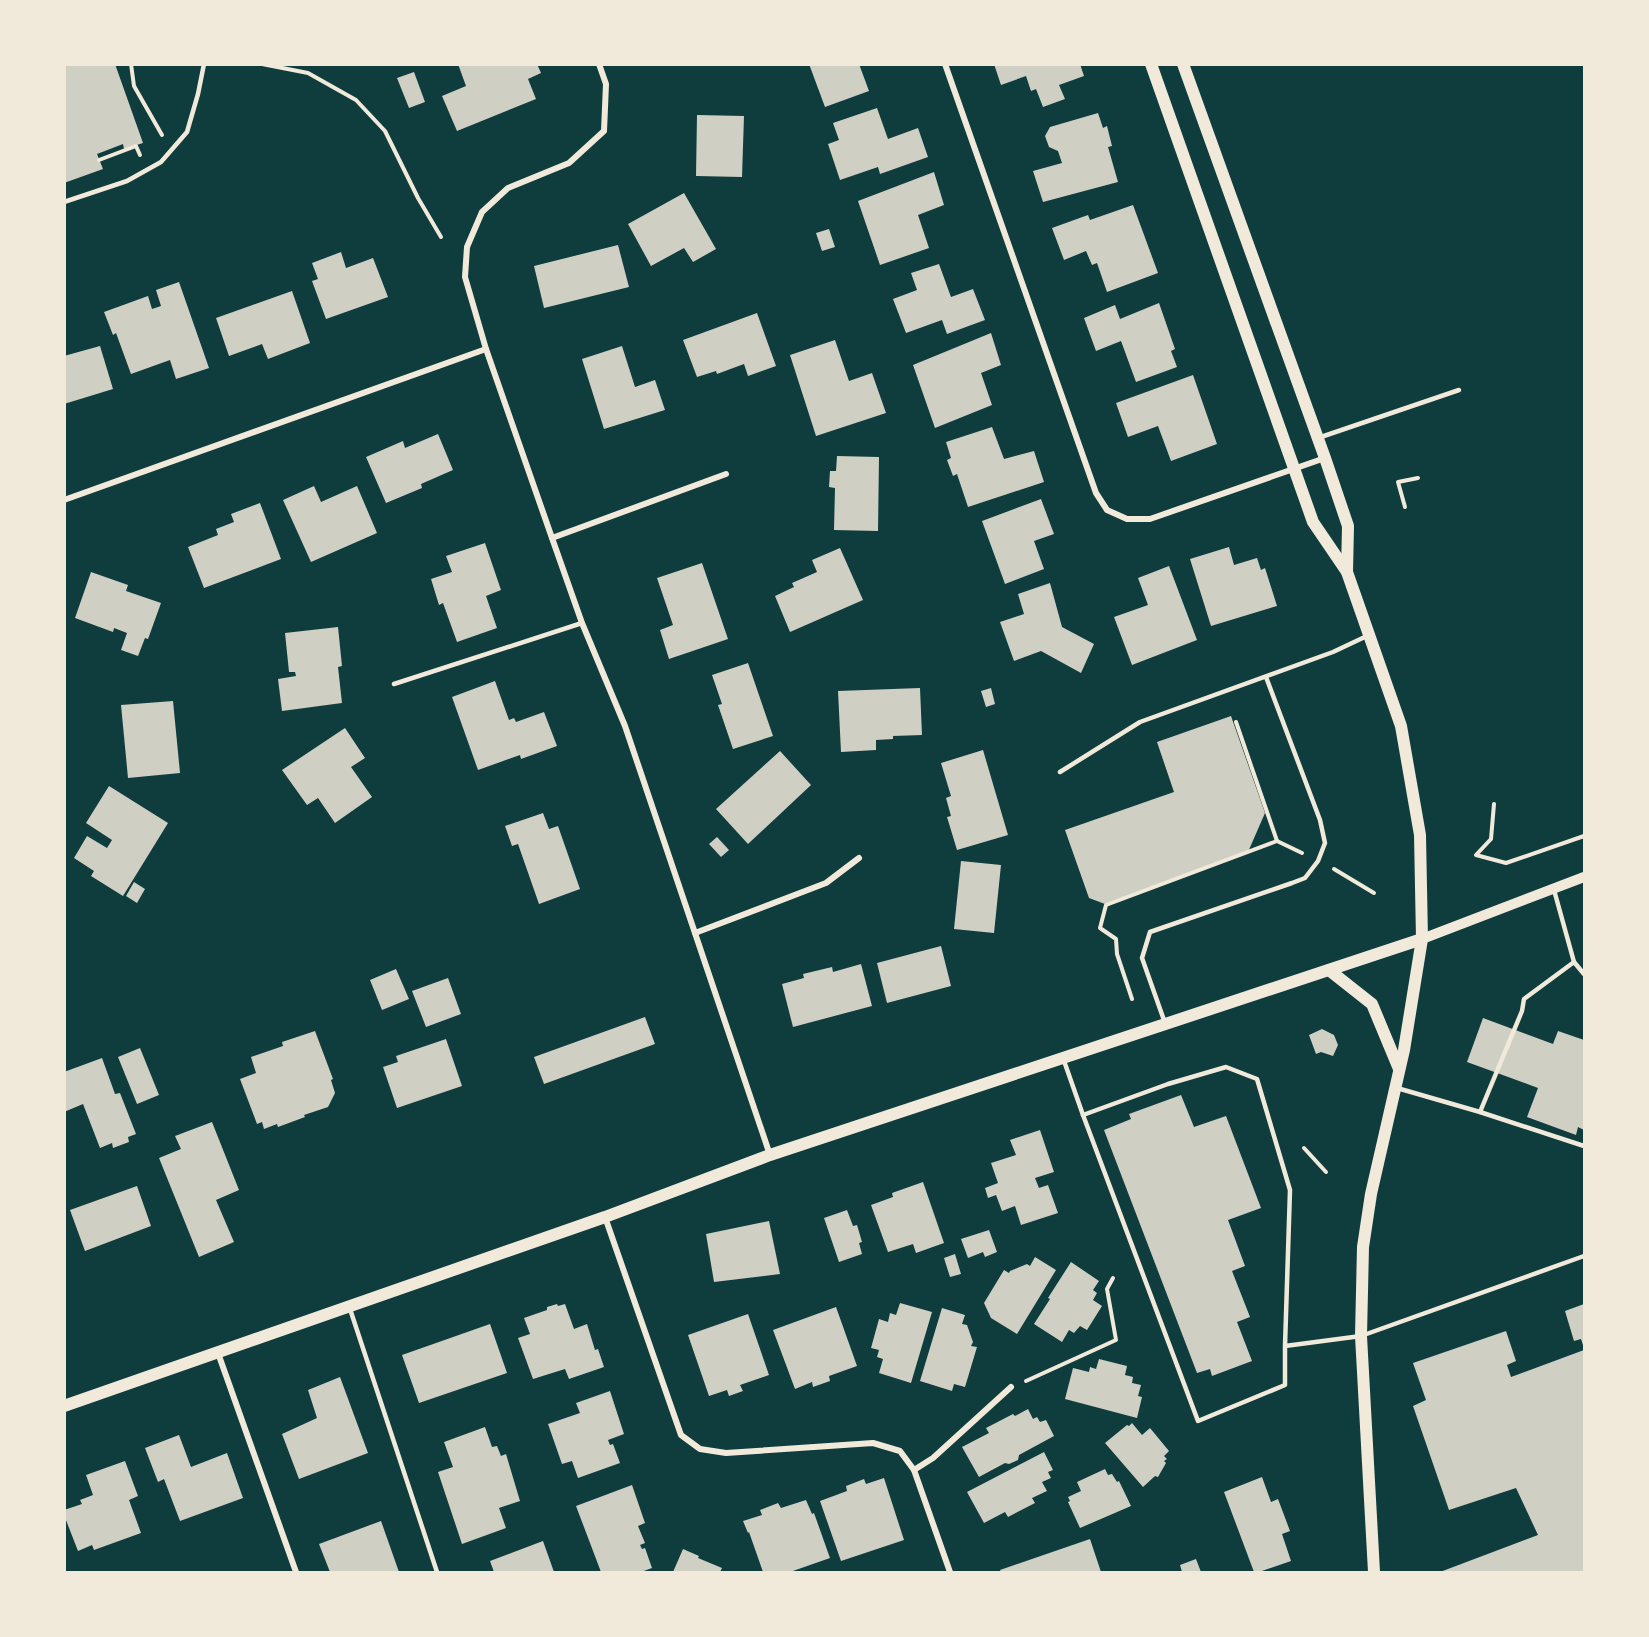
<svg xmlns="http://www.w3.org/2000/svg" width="1649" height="1637" font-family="'Fira Sans Condensed',sans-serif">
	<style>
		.building { fill: #cfcfc3 }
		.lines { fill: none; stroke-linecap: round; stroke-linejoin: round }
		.path { stroke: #f1e9da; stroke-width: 4 }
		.service { stroke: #f1e9da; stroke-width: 4.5 }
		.minor { stroke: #f1e9da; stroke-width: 6 }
		.tertiary { stroke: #f1e9da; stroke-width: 10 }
		.secondary { stroke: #f1e9da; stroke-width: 12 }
	</style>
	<rect width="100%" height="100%" fill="#0f3d3e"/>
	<g class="building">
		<path d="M64,64h51l28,79 -19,6 -1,-5 -26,10 6,15 -39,14z"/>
		<path d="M458,64h79l4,9 -13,6 8,20 -79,32 -15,-35 24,-10z"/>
		<path d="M809,64h50l10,27 -44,16z"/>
		<path d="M994,64h86l4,12 -25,9 6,14 -22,8 -7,-18 -5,2 -5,-15 -25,9z"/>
		<path d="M414,72l11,30 -16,6 -12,-30z"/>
		<path d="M877,108l11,31 30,-11 10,29 -48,17 -2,-7 -38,13 -12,-36 11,-4 -6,-17z"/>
		<path d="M1098,113l5,15 4,-2 5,20 -4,1 10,35 -75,20 -10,-31 29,-8 -4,-12 -9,-4 -4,-11 5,-9z"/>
		<path d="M697,115l47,1 -2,61 -46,-1z"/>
		<path d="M934,172l10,33 -26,10 11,33 -49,17 -22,-64z"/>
		<path d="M684,193l32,56 -23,13 -9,-14 -33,18 -23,-42z"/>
		<path d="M1133,205l25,68 -51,19 -10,-29 -5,2 -6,-14 -22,9 -12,-32 36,-13 2,5z"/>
		<path d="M829,229l6,18 -13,4 -6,-18z"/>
		<path d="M618,245l11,42 -85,21 -10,-42z"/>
		<path d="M341,252l5,16 27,-10 15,39 -62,22 -14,-38 6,-2 -6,-16z"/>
		<path d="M939,264l12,33 22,-8 12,31 -38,14 -5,-14 -36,13 -13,-34 24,-9 -6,-17z"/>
		<path d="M179,282l30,86 -33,11 -6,-19 -39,14 -15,-41 -3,2 -9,-23 44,-16 4,13 9,-3 -5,-16z"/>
		<path d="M292,291l18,52 -42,16 -6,-15 -33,12 -13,-38z"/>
		<path d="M1159,303l16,46 -4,2 6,16 -41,15 -15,-41 -25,10 -12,-33 31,-13 5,14z"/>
		<path d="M757,313l19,53 -28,10 -4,-12 -27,10 -1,-3 -19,6 -14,-37z"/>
		<path d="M991,333l10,32 -20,8 11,32 -57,23 -22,-63z"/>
		<path d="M835,340l14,41 23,-8 14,40 -70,23 -26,-81z"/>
		<path d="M100,346l13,43 -49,15v-48z"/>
		<path d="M622,346l13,41 20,-7 10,30 -61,19 -22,-70z"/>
		<path d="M1193,375l24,69 -46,17 -13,-35 -30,11 -12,-34z"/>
		<path d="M992,427l12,32 30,-8 10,31 -76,25 -11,-33 -4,2 -6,-16 4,-2 -5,-16z"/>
		<path d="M438,434l15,36 -32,14 1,4 -36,15 -20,-46 37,-16 2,7z"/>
		<path d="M837,456l42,1 -1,74 -44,-1 1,-42 -6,-1 1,-16h6z"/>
		<path d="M314,486l7,16 36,-16 20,47 -66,29 -28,-62z"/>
		<path d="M1041,499l13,35 -20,7 10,28 -39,15 -23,-63z"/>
		<path d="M260,503l21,56 -77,29 -16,-41 30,-12 -2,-6 18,-7 -3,-8z"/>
		<path d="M485,543l16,47 -15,6 11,32 -40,14 -14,-39 -4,2 -8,-26 21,-7 -6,-16z"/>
		<path d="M1229,547l5,18 23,-7 4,12 4,-2 12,38 -66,20 -21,-67z"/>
		<path d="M840,548l23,52 -73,32 -15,-36 19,-9 -2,-4 25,-11 -5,-12z"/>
		<path d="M702,563l26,76 -59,20 -9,-29 13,-5 -16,-47z"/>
		<path d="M1169,566l28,74 -65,25 -18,-48 34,-12 -10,-27z"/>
		<path d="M91,572l37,13 -2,6 35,12 -13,36 -3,-1 -7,18 -17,-6 6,-17 -13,-5 -1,4 -38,-14z"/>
		<path d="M1050,583l12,44 32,17 -13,29 -40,-22 -27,10 -14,-39 24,-8 -6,-20z"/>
		<path d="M338,627l4,39 -4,1 4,36 -60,8 -4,-32 18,-3 -1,-4h-6l-4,-39z"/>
		<path d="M748,663l25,73 -40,13 -15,-44 4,-1 -10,-29z"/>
		<path d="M495,681l14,39 5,-2 2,4 28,-10 13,34 -36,13 -1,-4 -42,15 -26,-73z"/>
		<path d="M920,688l2,47 -29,1v3l-17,1v10l-35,2 -3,-61z"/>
		<path d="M991,688l4,16 -9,3 -5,-16z"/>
		<path d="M173,701l7,72 -52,5 -7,-73z"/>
		<path d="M1231,716l34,97 -17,39 -143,52 -16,-6 -24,-68 109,-38 -17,-50z"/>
		<path d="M345,728l20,30 -14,9 21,30 -37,26 -17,-25 -11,7 -25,-35z"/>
		<path d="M983,750l25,85 -51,15 -10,-33 4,-1 -5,-18 5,-2 -10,-33z"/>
		<path d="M780,751l31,34 -63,59 -32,-35z"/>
		<path d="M109,786l59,37 -45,73 -32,-20 3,-5 -20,-13 13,-22 20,12 5,-8 -26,-17z"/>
		<path d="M543,813l6,16 9,-3 22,63 -41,15 -21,-60 -6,2 -7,-20z"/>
		<path d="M717,837l12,13 -8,7 -12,-13z"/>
		<path d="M961,861l40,4 -7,68 -40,-4z"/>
		<path d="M134,882l11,7 -8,14 -11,-7z"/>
		<path d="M941,946l10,40 -64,17 -10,-40z"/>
		<path d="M861,964l11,42 -79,21 -11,-43 22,-6 -1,-4 29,-7 1,5z"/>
		<path d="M396,969l13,30 -27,11 -12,-30z"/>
		<path d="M448,978l13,36 -35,13 -14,-36z"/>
		<path d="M645,1017l10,27 -111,40 -10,-27z"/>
		<path d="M1483,1018l70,26 5,-13 26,9v90l-6,-3 -2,8 -49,-18 11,-29 -71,-26z"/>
		<path d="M1322,1029l12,6 4,10 -5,11 -12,-4 -5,2 -7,-19z"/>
		<path d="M315,1031l18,48 -2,1 4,13 -7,14 -24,8 1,2 -27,10 -1,-3 -13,5 -2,-7 -5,2 -17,-45 16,-6 -5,-16 32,-11 -1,-4z"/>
		<path d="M446,1039l16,47 -65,22 -14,-41 15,-5 -2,-6z"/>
		<path d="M140,1048l19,47 -22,9 -19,-47z"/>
		<path d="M102,1058l13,36 5,-1 16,41 -8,3 1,5 -16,6 -1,-5 -12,5 -17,-44 -19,8v-40z"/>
		<path d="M1181,1095l13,32 32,-11 35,92 -33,12 17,46 -13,5 18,46 -13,5 15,39 -40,15 -2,-7 -13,4 -93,-243 27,-11 -2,-5z"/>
		<path d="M212,1122l27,68 -23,10 18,42 -35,15 -40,-99 22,-9 -6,-13z"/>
		<path d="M1040,1130l14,42 -19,6 4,10 9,-3 10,28 -37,12 -6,-19 -13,5 -6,-16 -8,3 -3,-10 13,-5 -7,-20 25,-8 -6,-15z"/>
		<path d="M923,1182l21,61 -28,10 -3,-9 -25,8 -17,-47 22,-8 -1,-4z"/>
		<path d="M137,1186l14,40 -66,25 -15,-41z"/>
		<path d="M847,1210l6,16 4,-1 5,17 -3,1 3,11 -23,8 -15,-44z"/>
		<path d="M769,1221l11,53 -66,8 -8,-48z"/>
		<path d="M989,1230l8,22 -12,5 -2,-5 -15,6 -7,-19z"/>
		<path d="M955,1254l6,20 -11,3 -6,-19z"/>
		<path d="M1035,1257l21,13 -39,64 -26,-16 -7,-15 20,-33 5,3 1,-2 17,-7 3,2z"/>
		<path d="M1071,1262l28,19 -6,9 4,3 -4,7 9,6 -15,24 -7,-4 -6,7 -5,-3 -7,12 -28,-18 16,-25 -2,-1z"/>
		<path d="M900,1303l32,9 -21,71 -32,-10 4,-14 -6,-2 2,-7 -8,-2 8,-29 9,3 2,-9 6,2z"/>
		<path d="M557,1304l1,2 7,-2 9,25 13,-5 8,26 3,-1 6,18 -35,12 -4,-10 -32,10 -15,-41 12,-4 -6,-16 23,-8v-3z"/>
		<path d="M1584,1304v44l-3,-9 -7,2 -9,-30z"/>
		<path d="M836,1307l21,59 -28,10 1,5 -17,6 -1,-5 -17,7 -22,-59z"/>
		<path d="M942,1308l23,7 -3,9 5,1 6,17 -2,4 6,1 -12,40 -11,-3 -2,7 -32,-10z"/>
		<path d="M748,1314l21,61 -29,10 3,6 -14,5 -2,-6 -18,6 -21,-61z"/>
		<path d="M490,1324l17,49 -88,30 -17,-48z"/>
		<path d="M1506,1331l10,30 -9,4 4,12 73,-27v222h-144l98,-37 -22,-47 -67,22 -36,-104 13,-6 -13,-37z"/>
		<path d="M1099,1359l28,7 -2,9 8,2 -1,6 9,2 -3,11 4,1 -5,21 -72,-19 8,-31 16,4 1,-5 6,2z"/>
		<path d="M340,1377l28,76 -69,26 -17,-45 35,-16 -9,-28z"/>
		<path d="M610,1391l14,43 -16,6 2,5 3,-1 7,19 -42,15 -6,-17 -10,3 -14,-40 32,-11 -4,-10z"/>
		<path d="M1028,1409l5,10 4,-2 3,5 6,-2 8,16 -35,19 -1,5 -9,4 -4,-1 -26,14 -17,-30 27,-14 -3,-5 27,-14 2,2z"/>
		<path d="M1132,1423l10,12 8,-7 19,23 -5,5 3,3 -3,2 2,2 -8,14 -3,-1 -12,11 -38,-44 22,-18 2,1z"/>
		<path d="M485,1427l7,20 5,-1 4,10 5,-2 14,47 -21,7 7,20 -44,16 -24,-72 15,-5 -9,-25z"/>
		<path d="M179,1435l12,32 36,-14 16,45 -63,23 -16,-42 -6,3 -13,-34z"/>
		<path d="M1044,1452l9,18 -5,2 3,6 -9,4 5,9 -15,7 3,5 -27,14 -3,-5 -21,11 -17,-31z"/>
		<path d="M125,1461l13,35 -9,4 12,33 -47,17 -2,-5 -14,6 -14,-36v-5l18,-6 -2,-4 13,-5 -7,-20z"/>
		<path d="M1105,1469l3,6 4,-1 5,8 2,-1 12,25 -51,22 -12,-26 2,-1 -2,-4 13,-6 -4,-9z"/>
		<path d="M1262,1477l9,25 7,-3 12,32 -8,3 9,27 -32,11h-5l-30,-80z"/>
		<path d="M884,1478l20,62 -63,21 -21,-60 27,-10 -1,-5 18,-7 2,5z"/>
		<path d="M632,1485l13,38 -7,3 7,17 -5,2 2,4 3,-1 7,20 -11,4h-40l-25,-66z"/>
		<path d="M806,1500l6,14 2,-1 16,45 -40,14h-27l-14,-40 -1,1 -5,-12 19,-6 -2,-5 18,-7 3,5z"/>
		<path d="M381,1521l18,51h-69l-11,-28z"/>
		<path d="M1090,1539l11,33h-100l-1,-2z"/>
		<path d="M543,1541l11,31h-60l-4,-11z"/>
		<path d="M683,1549l16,7 -1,2 24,10 -2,4h-47z"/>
		<path d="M1196,1559l5,13h-19l-2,-7z"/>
	</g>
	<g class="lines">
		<g class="path">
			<path d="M131,64l3,22 28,49"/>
			<path d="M262,64l46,9 48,27 29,31 33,67 23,39"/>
			<path d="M99,160l37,-14 4,9"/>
			<path d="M1405,507l-7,-25 20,-4"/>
			<path d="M1236,722l41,119 25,12"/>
			<path d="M1494,804l-3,35 -15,16 30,8 78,-27"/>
			<path d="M1334,869l40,24"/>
			<path d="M1132,999l-15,-45 -1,-15 -16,-11 6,-23 171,-64"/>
			<path d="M1304,1148l22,24"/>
			<path d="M1026,1381l90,-41 -9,-51 6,-11"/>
		</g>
		<g class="service">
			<path d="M64,202l63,-21 34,-19 26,-30 11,-38 6,-30"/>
			<path d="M1318,438l141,-48"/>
			<path d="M394,684l188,-61"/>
			<path d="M1060,772l80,-50 193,-70 36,-17"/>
			<path d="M1554,890l20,72"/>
			<path d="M1165,1023l-23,-65 8,-26 142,-49 13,-5 13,-17 7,-18 -5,-23 -54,-143"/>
			<path d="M1063,1058l20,57"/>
			<path d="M1397,1088l83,24 104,34"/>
			<path d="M1480,1112l42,-101 2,-12 50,-37 10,12"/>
			<path d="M350,1309l87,263"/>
			<path d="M1285,1346l5,-156 -33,-111 -31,-12 -58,17 -85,31 115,306 87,-36v-39l76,-10 223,-80"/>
		</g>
		<g class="minor">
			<path d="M599,64l7,20 -2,47 -35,32 -61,25 -26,24 -15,35 -2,30 21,72 66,189 30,85 43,103 145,429"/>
			<path d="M945,64l151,429 11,17 20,9h23l175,-61"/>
			<path d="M64,500l422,-151"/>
			<path d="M552,538l174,-64"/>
			<path d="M695,933l131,-50 33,-25"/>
			<path d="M605,1217l76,218 19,14 26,4 147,-10 27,8 14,19 36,102"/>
			<path d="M218,1353l78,219"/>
			<path d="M914,1470l19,-12 78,-71"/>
		</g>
		<path class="tertiary" d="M1422,939l162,-62"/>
		<g class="secondary">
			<path d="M1151,64l162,458 34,50 54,154 19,109 2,104 -18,111 -33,144 -8,53 -2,89 13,236"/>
			<path d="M1183,64l142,394 23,68 -1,46"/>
			<path d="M1329,970l43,34 27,65"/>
			<path d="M64,1406l541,-189 165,-62 652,-216"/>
		</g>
	</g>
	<rect width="1649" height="1637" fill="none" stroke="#f1e9da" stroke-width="132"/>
</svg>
